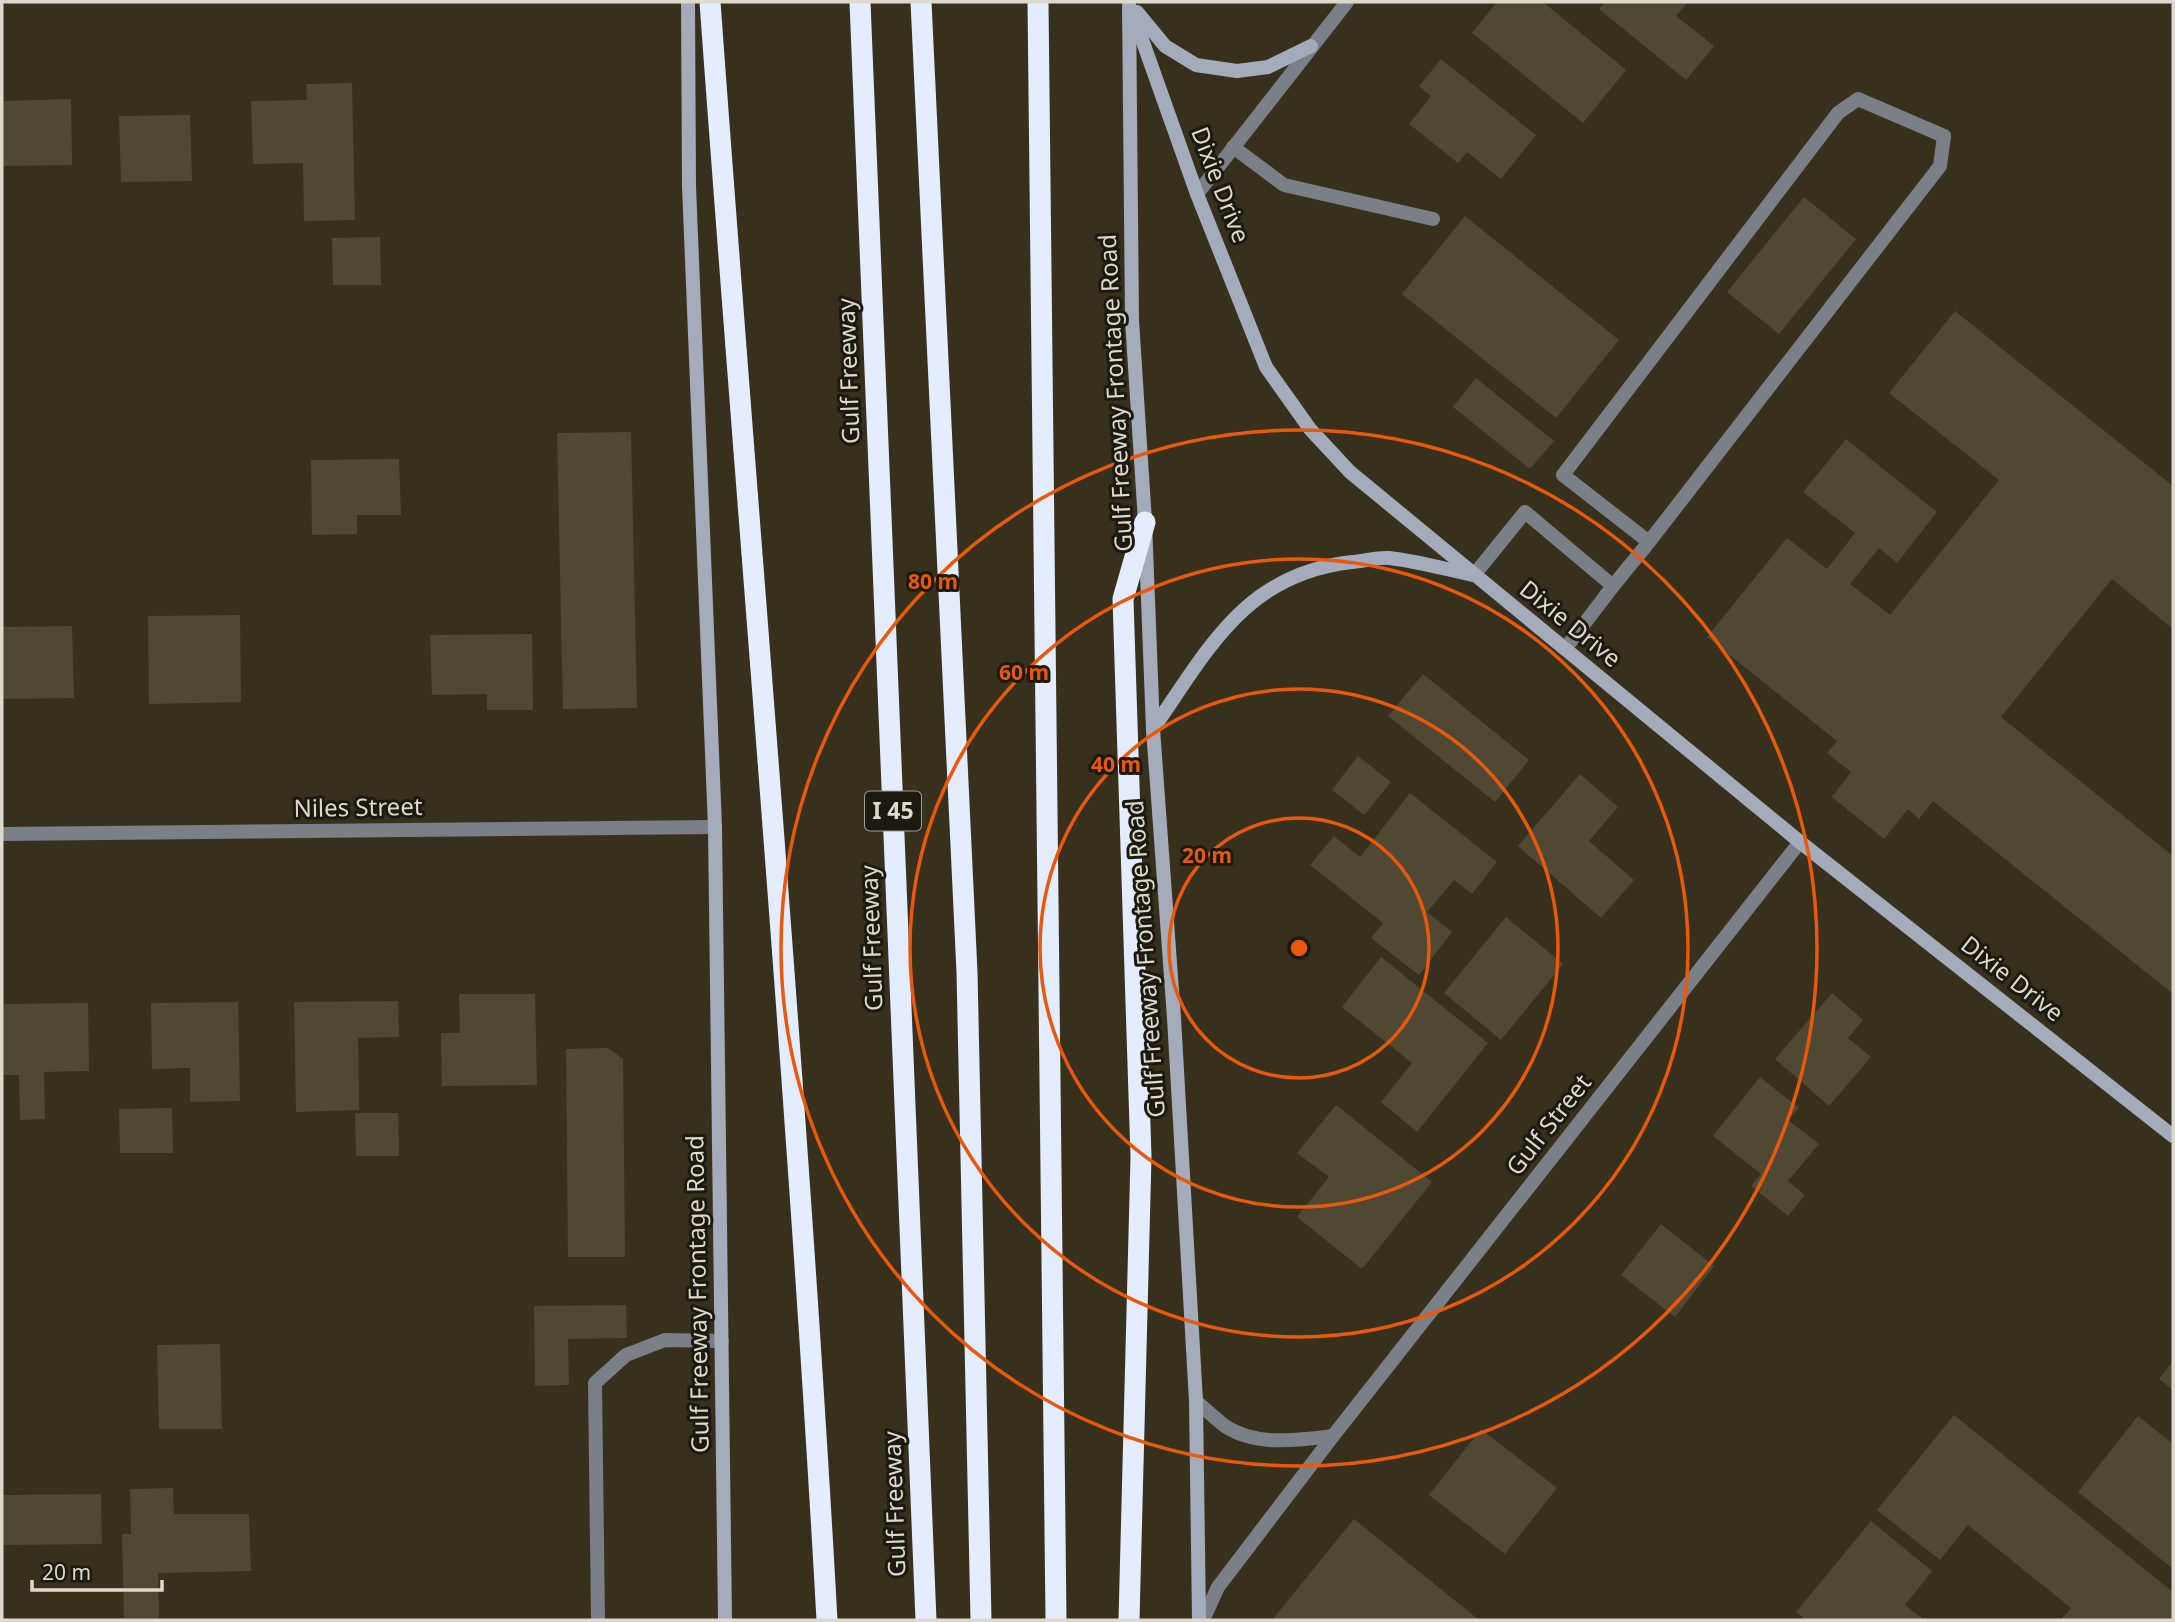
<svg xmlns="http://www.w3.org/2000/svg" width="2175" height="1622" font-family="'Noto Sans',sans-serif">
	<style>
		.building { fill: #4f4833 }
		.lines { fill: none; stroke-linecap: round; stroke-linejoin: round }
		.lane { stroke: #7b7f88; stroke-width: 14 }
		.street { stroke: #7b7f88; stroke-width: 14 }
		.secondary { stroke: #a4abba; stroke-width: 14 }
		.highway { stroke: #e4ecff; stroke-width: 21 }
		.ring { fill: none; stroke: #e8590c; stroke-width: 3.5 }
		.labels { text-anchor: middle; stroke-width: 6; stroke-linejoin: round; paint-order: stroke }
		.shield { fill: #1c1910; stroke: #a39f94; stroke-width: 2 }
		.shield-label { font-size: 23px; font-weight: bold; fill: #ddd9cd }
		.street-label { font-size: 24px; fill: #ddd9cd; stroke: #1c1910 }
		.centre { fill: #e8590c; stroke: #1c1910; stroke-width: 3.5 }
		.ring-label { font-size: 21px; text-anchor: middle; font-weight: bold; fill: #e8590c; stroke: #1c1910; stroke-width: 6; stroke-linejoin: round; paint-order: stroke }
	</style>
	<rect width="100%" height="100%" fill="#37301d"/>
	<g class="building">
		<path d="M1497,2h46l83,68 -43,53 -111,-90z"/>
		<path d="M1605,2h83l-12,14 38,30 -28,34 -87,-71z"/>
		<path d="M1441,59l95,76 -35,44 -34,-27 -9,11 -49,-39 22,-28 -12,-10z"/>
		<path d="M352,83l3,137 -51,1 -1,-58 -50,1 -2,-63 56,-1 -1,-16z"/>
		<path d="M71,99l1,66 -70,1v-65z"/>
		<path d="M190,115l2,66 -71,1 -2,-66z"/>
		<path d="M1804,197l52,42 -77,95 -52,-42z"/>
		<path d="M1465,216l154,124 -63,78 -154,-124z"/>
		<path d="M380,237l1,48h-48l-1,-47z"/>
		<path d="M1955,311l218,175v143l-61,-50 -111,138 172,139v138l-240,-193 -14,18 -11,-10 -24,30 -52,-42 19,-25 -24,-19 10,-12 -130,-104 80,-99 40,31 28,-36 -52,-41 43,-53 91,73 -40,51 -18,-15 -29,36 40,31 109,-135 -110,-87z"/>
		<path d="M1476,378l78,63 -24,28 -77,-62z"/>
		<path d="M631,432l6,276 -74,1 -6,-276z"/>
		<path d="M399,459l2,56h-44v19l-45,1 -1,-75z"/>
		<path d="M240,615l1,87 -92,2 -1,-88z"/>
		<path d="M72,626l2,72 -72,1v-72z"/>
		<path d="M532,634l1,76h-46v-16l-55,1 -2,-60z"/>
		<path d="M1423,674l106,86 -34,42 -107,-86z"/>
		<path d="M1358,756l33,26 -27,33 -32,-25z"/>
		<path d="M1580,774l38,33 -29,34 45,39 -33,38 -83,-72z"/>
		<path d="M1410,793l87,69 -25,32 -18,-14 -27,32 25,20 -33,43 -48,-37 12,-15 -73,-58 24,-29 26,21z"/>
		<path d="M1506,917l57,47 -62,76 -57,-47z"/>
		<path d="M1381,957l107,86 -71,89 -36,-30 31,-39 -70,-56z"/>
		<path d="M1832,993l31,27 -15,18 23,19 -42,49 -54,-47z"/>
		<path d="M459,994h76l2,91 -95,1 -1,-53h19z"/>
		<path d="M398,1001l1,36 -41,1 1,72 -63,2 -2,-110z"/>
		<path d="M238,1002l2,99 -50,1v-34l-38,1 -1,-66z"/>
		<path d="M88,1003l1,68 -45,1 1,47 -25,1 -1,-45h-16l-1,-71z"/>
		<path d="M608,1048l15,11 2,198h-57l-2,-208z"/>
		<path d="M1760,1077l39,31 -11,12 31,24 -31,37 17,14 -17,21 -37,-30 10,-12 -48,-38z"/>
		<path d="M1336,1105l96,77 -70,87 -65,-52 32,-40 -32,-24z"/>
		<path d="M172,1108l1,45h-53l-1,-44z"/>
		<path d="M355,1113h43l1,43h-43z"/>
		<path d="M1661,1224l53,42 -39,51 -54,-42z"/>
		<path d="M626,1305l1,33 -59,1 1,46 -34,1 -1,-80z"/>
		<path d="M220,1344l2,85h-63l-2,-84z"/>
		<path d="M2173,1361v29l-14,-11z"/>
		<path d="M1954,1415l219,177v28h-112l10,-12 -103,-83 -28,35 -63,-50z"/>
		<path d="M2138,1416l35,28v125l-95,-77z"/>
		<path d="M1481,1429l76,59 -52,66 -76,-59z"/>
		<path d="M173,1488l1,26h75l2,57 -93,2 1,45h-35l-2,-84h9l-1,-45z"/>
		<path d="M101,1494l1,50 -100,1v-50z"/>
		<path d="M1354,1519l125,101h-207z"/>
		<path d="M1871,1521l61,50 -27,34 19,15h-118l-10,-8z"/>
	</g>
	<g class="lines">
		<g class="lane">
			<path d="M1233,147l51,38 149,34"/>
			<path d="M1474,575l51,-63 88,74 -48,63"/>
			<path d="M1613,586l36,-44 291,-376 4,-30 -86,-37 -20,14 -275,362 86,67"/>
			<path d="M598,1620l-3,-237 31,-28 39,-15 57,1"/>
		</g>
		<g class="street">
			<path d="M1197,194l150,-192"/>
			<path d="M2,834l713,-7"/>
			<path d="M1196,1401c9,8 19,17 29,25 31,21 74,14 108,10"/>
			<path d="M1203,1620l15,-33 115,-151 467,-594"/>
		</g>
		<g class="secondary">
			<path d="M688,2l1,184 26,641 10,793"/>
			<path d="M1129,2l3,318 13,202 8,207 21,289 22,383 3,219"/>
			<path d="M1137,12l28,34 31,19 41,6 31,-4 43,-21"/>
			<path d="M1133,14l64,180 69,173 44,62 40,43 450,370 373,294"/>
			<path d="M1153,729c56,-81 92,-155 199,-167 12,-1 26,-5 37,-4 28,3 56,11 84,17"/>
		</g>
		<g class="highway">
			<path d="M710,2c39,539 87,1078 117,1618"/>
			<path d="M860,2l66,1618"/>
			<path d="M921,2l46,970 14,648"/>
			<path d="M1038,2l18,1618"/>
			<path d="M1129,1620l12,-463 -18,-558 22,-77"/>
		</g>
	</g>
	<g class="ring">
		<circle cx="1299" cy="948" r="130"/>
		<circle cx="1299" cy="948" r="259"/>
		<circle cx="1299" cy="948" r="389"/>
		<circle cx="1299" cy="948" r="518"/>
	</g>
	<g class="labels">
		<rect class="shield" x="865" y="791.5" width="56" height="39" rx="5"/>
		<g class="shield-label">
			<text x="893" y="819">I 45</text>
		</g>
		<g class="street-label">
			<text transform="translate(1220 185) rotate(69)" y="8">Dixie Drive</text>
			<text transform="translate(849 371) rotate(-92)" y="8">Gulf Freeway</text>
			<text transform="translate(1116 393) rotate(-93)" y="8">Gulf Freeway Frontage Road</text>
			<text transform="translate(1570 624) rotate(39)" y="8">Dixie Drive</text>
			<text transform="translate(358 808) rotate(-1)" y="8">Niles Street</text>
			<text transform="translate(872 938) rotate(-92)" y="8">Gulf Freeway</text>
			<text transform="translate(1146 959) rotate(-94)" y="8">Gulf Freeway Frontage Road</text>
			<text transform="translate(2012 979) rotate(38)" y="8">Dixie Drive</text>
			<text transform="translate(1549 1125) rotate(-52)" y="8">Gulf Street</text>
			<text transform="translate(698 1294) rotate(-91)" y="8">Gulf Freeway Frontage Road</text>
			<text transform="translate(895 1504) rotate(-92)" y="8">Gulf Freeway</text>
		</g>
	</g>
	<circle cx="1299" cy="948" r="10" class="centre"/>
	<g class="ring-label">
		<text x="933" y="589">80 m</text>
		<text x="1024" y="680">60 m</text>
		<text x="1116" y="772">40 m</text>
		<text x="1207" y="863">20 m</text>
	</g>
	<rect width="2175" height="1622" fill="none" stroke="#ddd9cd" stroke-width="7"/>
	<path d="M32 1580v10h130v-10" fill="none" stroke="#ddd9cd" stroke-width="3.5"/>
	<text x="42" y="1580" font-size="21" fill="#ddd9cd" stroke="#1c1910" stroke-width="5" paint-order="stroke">20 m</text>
</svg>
